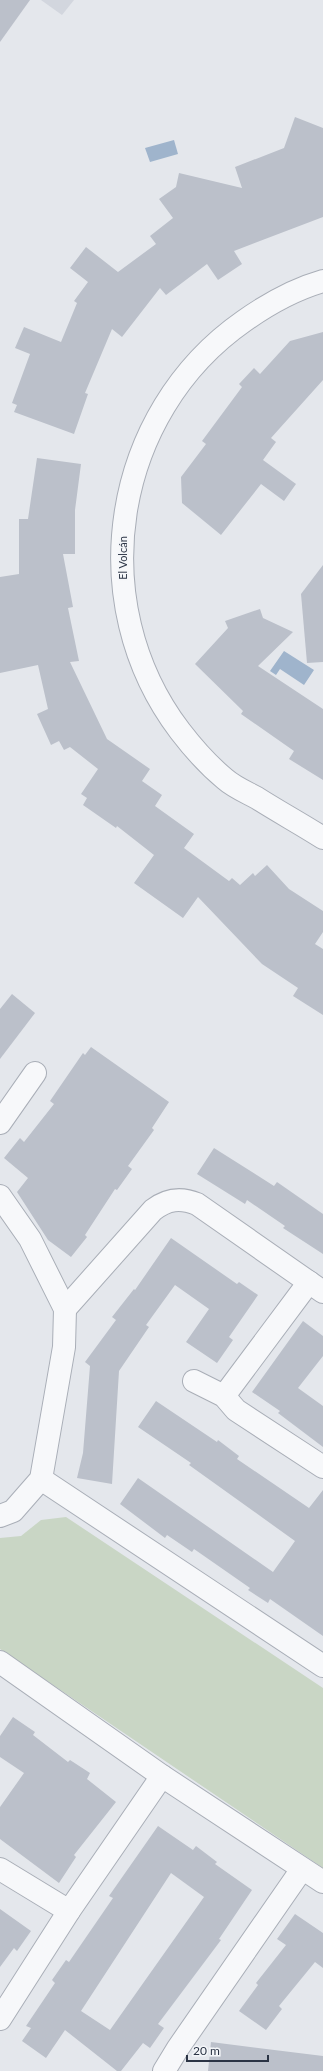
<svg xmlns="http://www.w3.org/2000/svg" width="323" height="2071" font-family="Lato,sans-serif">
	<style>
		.built { fill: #d2d6de }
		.green { fill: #c9d6c5 }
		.water { fill: #9fb4cc }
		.building { fill: #bbc0ca; fill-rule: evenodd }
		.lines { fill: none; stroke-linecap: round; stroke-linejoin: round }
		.minor-casing { stroke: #a9aeb7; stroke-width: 24 }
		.minor { stroke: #f7f8fa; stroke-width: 22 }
		.labels { text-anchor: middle; stroke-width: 3; stroke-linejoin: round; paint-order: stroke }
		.street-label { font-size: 11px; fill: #2b3445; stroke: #f4f6f9 }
	</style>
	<rect width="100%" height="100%" fill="#e4e7ec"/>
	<path class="built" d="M41,0h33l-12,15z"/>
	<path class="green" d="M66,1517l257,171v180l-323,-219v-111l21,-2 20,-16z"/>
	<g class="water">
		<path d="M174,140l4,14 -28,8 -5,-14z"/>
		<path d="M284,651l30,19 -10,15 -24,-16 -4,6 -6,-4z"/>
	</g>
	<g class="building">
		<path d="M0,0h30l-30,42z"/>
		<path d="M295,117l28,11v89l-89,34 8,13 -24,16 -11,-16 -41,31 -6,-7 -38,49 -10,-8 -27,64 3,1 -14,40 -60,-22 3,-7 -5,-2 18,-49 -15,-6 9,-21 37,15 16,-39 -3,-2 14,-19 -18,-14 16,-21 32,25 38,-28 -6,-8 23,-18 -14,-19 17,-12 3,-14 63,15 -7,-21 49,-19z"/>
		<path d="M323,332v48l-52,58 5,4 -13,18 33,24 -12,17 -23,-17 -40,51 -39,-32 -1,-26 25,-33 -4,-3 40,-54 -3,-3 15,-16 6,6 30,-33z"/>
		<path d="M37,458l44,6 -6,46v44h-12l10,53 -5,1 11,53 -9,1 37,77 43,30 -8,12 20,14 -7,11 39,28 -10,14 45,33 3,-3 8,7 13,-12 2,3 12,-11 22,24 34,22v21l-8,12 8,5v66l-30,-19 5,-8 -36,-24 -64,-67 -15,21 -49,-35 20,-28 -37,-29 -1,2 -33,-23 4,-7 -6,-4 17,-25 -28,-22 -6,3 -5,-9 -8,4 -14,-31 11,-5 -10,-44 -38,8v-96l19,-3v-55h9z"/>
		<path d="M323,565v97l-16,1 -6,-69z"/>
		<path d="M260,609l3,9 30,14 -35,34 65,43v71l-34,-21 5,-8 -53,-37 2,-3 -48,-47 33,-36 -3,-7z"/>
		<path d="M12,994l23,19 -35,46v-50z"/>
		<path d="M91,1047l78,55 -17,26 2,2 -26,36 4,3 -15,21 -2,-1 -30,46 2,2 -16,20 -23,-17 -31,-48 11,-14 -24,-20 16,-20 4,4 30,-38 -4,-3 33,-48 2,2z"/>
		<path d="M214,1148l60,38 3,-4 46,32v40l-40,-26 2,-2 -38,-26 -2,4 -48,-30z"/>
		<path d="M171,1238l66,46 2,-2 19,13 -29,42 4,3 -16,23 -31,-21 23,-33 -34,-24 -29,40 3,2 -30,44 -7,113 -35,-6 6,-25 7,-87 -5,-4 31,-42 -4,-3 22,-28 1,1z"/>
		<path d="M303,1321l20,15v20l-25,32 25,18v41l-45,-34 2,-2 -28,-19z"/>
		<path d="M156,1401l61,41 1,-2 21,16 -2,3 72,49 14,-18v146l-53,-37 -2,4 -20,-13 2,-2 -56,-39 -2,3 -25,-17 -2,3 -45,-34 18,-26 135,94 22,-31 -106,-76 2,-2 -53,-36z"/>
		<path d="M13,1717l22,15 -2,3 35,27 2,-2 20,13 -3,6 29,23 -42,53 2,2 -17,26 -59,-44v-32l24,-34 -24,-16v-21z"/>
		<path d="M158,1826l35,24 3,-4 21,16 -2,2 37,26 -33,49 2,1 -63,84 6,4 -14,20 -7,-5 -22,28h-4l-52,-41 -19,28 -24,-17 9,-13 -5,-2 29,-43 -3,-3 14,-20 3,2 44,-64 -4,-2zM171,1873l33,24 -94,133 -29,-19z"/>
		<path d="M0,1909l31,22 -14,20 -3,-3 -14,19z"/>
		<path d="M295,1914l28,19v35l-8,-6 -36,44 3,3 -16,21 -27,-19 19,-26 -2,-2 30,-38 -9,-6z"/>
		<path d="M211,2042l112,14v15h-115z"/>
	</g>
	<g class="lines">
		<defs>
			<g id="minor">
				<path d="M323,281c-28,8 -55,23 -79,40 -132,92 -162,281 -64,410 13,17 28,34 45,48 9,8 21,13 32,19 22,14 44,26 66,40"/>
				<path d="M0,1123l35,-50"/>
				<path d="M0,1196l30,43 35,70 -1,38 -23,132 -28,32 -13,5"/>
				<path d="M65,1309l88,-99c14,-11 27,-13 44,-6l126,88"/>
				<path d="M194,1381l30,15 12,14 87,57"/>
				<path d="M224,1396l85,-114"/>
				<path d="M41,1479l282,187"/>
				<path d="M0,1662l162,114 161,106"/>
				<path d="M0,1869l69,42 93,-135"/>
				<path d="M0,2019l69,-108"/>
				<path d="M164,2071l14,-23 124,-179"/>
			</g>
		</defs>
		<use href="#minor" class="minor-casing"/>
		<use href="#minor" class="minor"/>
	</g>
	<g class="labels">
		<g class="street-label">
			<text transform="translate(123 558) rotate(-90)" y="4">El Volcán</text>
		</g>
	</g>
	<path d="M187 2055v6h81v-6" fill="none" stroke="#2b3445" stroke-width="2"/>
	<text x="193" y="2055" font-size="12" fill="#2b3445" stroke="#f4f6f9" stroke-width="3" paint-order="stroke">20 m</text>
</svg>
